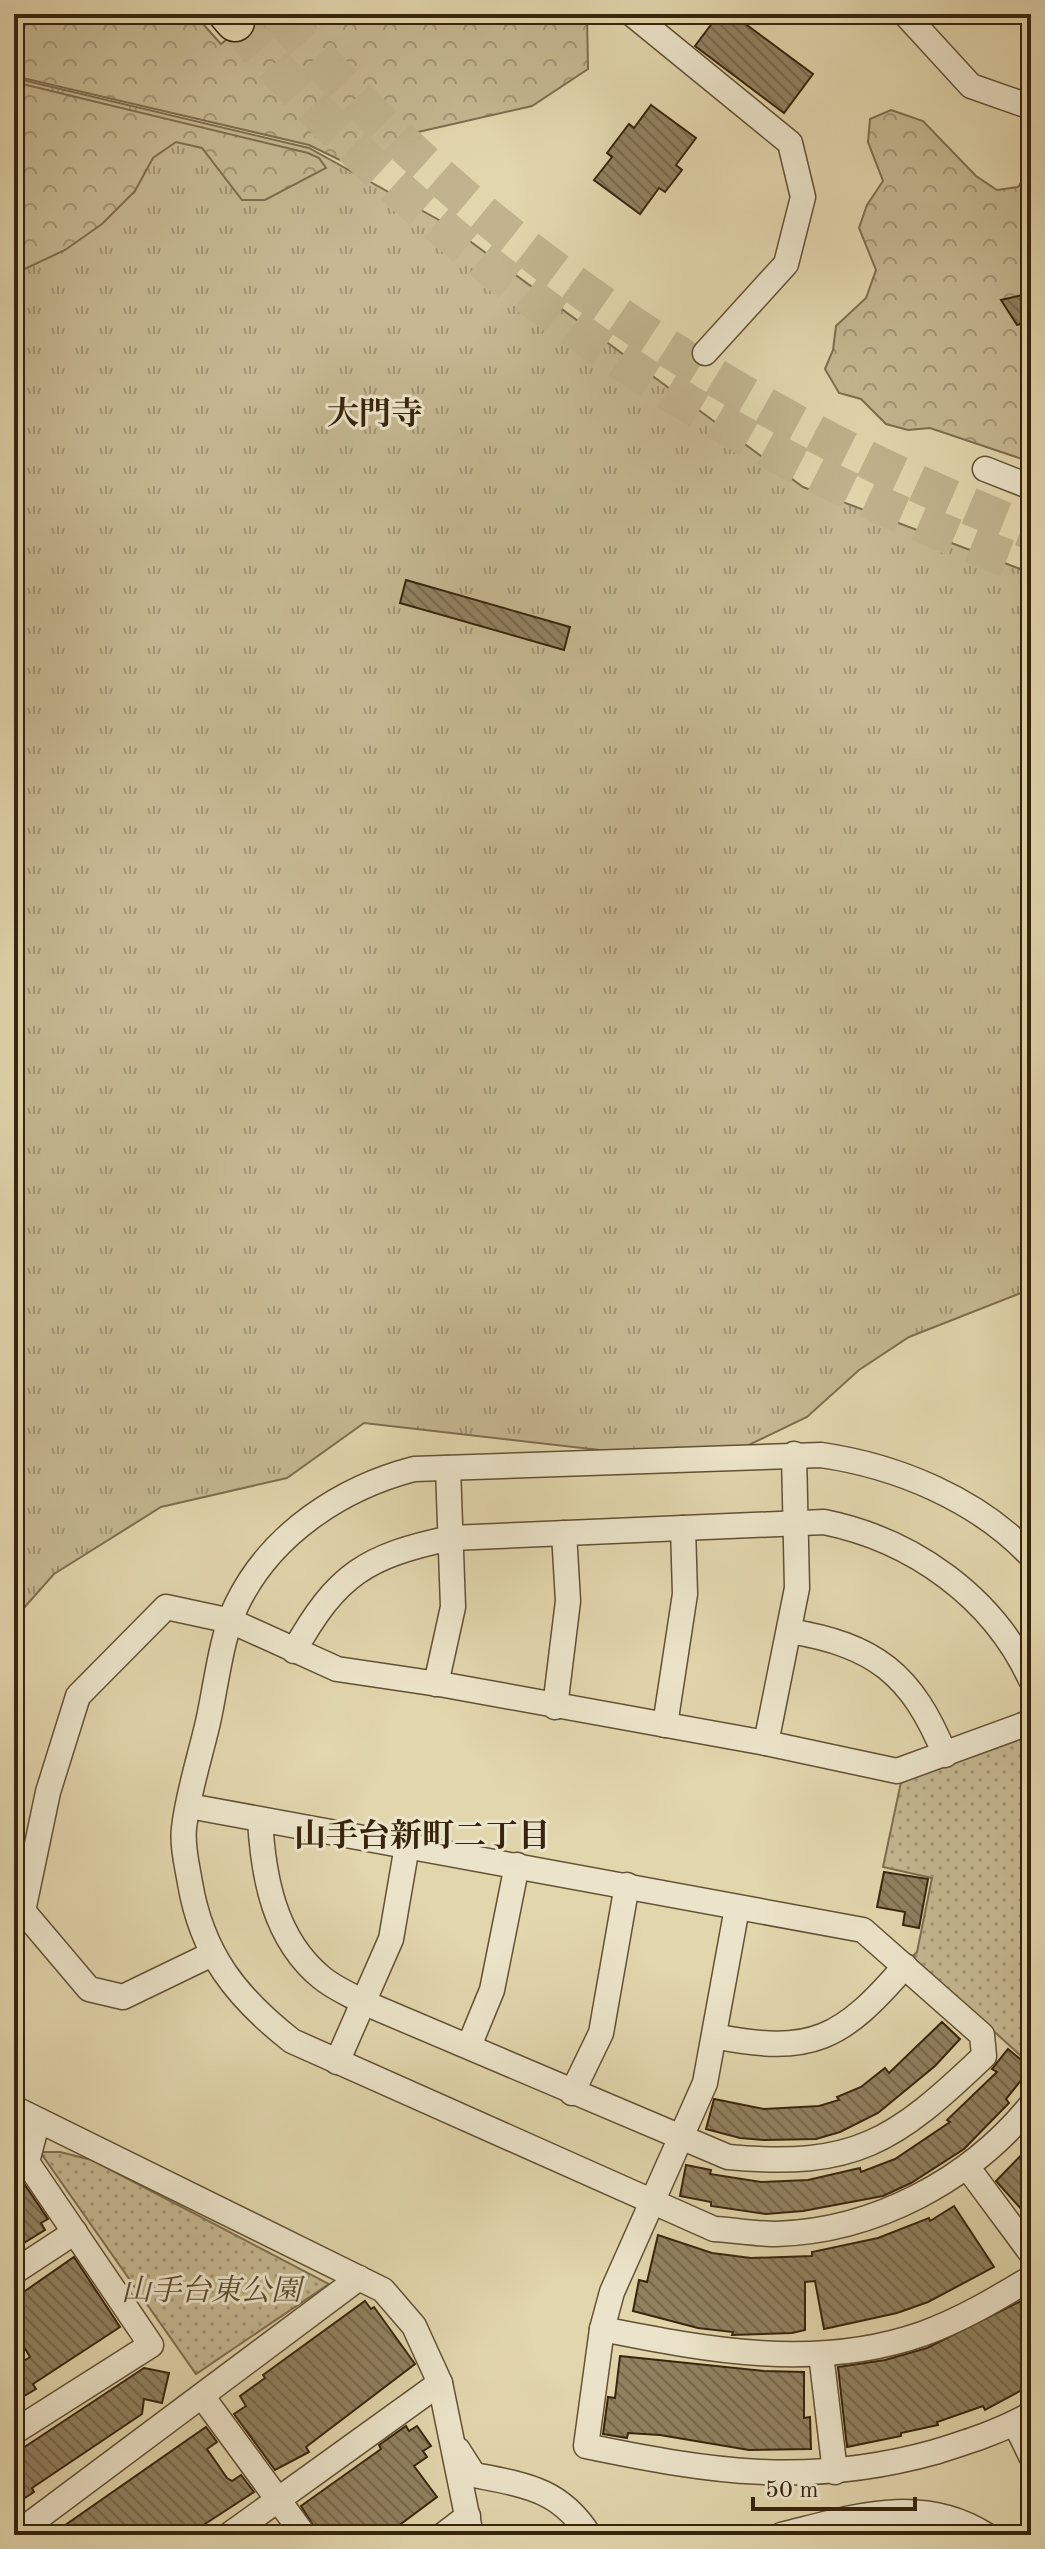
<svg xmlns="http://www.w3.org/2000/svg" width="1045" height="2549" font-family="'Old Standard TT','Noto Serif JP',serif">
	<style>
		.grass { fill: url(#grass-tufts); stroke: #7e6e4f; stroke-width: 2 }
		.forest { fill: url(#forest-crowns); stroke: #7e6e4f; stroke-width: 2 }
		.park { fill: url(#park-dots); stroke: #7e6e4f; stroke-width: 2 }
		.building { fill: url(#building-back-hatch); stroke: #37250c; stroke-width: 2 }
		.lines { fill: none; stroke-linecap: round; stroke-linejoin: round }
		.primary-tunnel { stroke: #c0b38d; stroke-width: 38; stroke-dasharray: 38 19; stroke-linecap: butt }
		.street-casing { stroke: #625134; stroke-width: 27 }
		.primary-casing { stroke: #37250c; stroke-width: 41 }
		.street { stroke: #ece4ca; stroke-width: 24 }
		.primary { stroke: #e2d6ad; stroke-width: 38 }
		.labels { text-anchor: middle; stroke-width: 6; stroke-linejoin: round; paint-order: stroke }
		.park-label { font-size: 30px; font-style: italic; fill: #5a4a2e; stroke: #ece4ca }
		.neighbourhood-label { font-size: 32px; font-weight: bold; fill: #37250c; stroke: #ece4ca }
	</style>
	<defs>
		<pattern id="grass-tufts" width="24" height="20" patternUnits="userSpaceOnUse" patternTransform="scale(2)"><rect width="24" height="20" fill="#c5b892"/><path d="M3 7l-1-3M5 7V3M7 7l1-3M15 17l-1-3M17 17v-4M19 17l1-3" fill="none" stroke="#a19576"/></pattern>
		<pattern id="forest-crowns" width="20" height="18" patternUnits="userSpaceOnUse" patternTransform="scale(2)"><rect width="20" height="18" fill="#c5b892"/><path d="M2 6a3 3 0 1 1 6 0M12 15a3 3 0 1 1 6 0" fill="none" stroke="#a19576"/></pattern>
		<pattern id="park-dots" width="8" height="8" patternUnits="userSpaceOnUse" patternTransform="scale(2)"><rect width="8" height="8" fill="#c5b892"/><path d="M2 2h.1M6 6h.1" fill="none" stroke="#a19576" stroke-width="1.8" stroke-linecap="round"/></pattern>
		<pattern id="building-back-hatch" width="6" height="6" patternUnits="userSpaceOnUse" patternTransform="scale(2)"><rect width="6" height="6" fill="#908160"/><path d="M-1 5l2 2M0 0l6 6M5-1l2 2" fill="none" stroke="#76694e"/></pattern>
	</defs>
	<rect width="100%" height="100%" fill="#e2d6ad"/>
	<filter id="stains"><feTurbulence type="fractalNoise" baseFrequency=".0025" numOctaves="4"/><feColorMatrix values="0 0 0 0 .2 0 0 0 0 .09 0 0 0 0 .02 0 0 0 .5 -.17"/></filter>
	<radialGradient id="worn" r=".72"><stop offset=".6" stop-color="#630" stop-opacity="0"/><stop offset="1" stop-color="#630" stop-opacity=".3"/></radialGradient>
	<path class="grass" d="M14,78l295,70 139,77 355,262 228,86v716l-122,48 -50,33 -52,47 -77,37 -69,3 -297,-34 -77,55 -126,29 -107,67 -40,45z"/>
	<g class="forest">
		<path d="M14,14h180l27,30 36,-30h330l1,55 -56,37 -127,29 -36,39 -60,-29 -295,-69z"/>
		<path d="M14,82l294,71 11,5 7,10 -61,32h-23l-40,-52 -26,-6 -23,16 -18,33 -33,33 -37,26 -51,24z"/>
		<path d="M891,110l32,11 53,55 21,14 21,-3 13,-19v294l-101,-34 -22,2 -22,-6 -25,-25 -22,-6 -14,-24 8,-19 3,-24 30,-28 10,-28 -17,-42 8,-23 16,-24 -15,-39 2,-23z"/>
	</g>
	<g class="park">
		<path d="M1031,1734v331l-119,-108 5,-5 15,-74 -49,-11 18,-85z"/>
		<path d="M40,2152h20l32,8 237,124 -133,90z"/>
	</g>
	<g class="building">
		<path d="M719,14h13l81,60 -29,39 -89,-67z"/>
		<path d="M651,105l45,33 -20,27 6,5 -17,22 -6,-4 -19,26 -46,-34 18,-23 -5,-4 22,-29 5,4z"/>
		<path d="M1031,293v29l-14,3 -16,-25z"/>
		<path d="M406,580l164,47 -6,23 -164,-47z"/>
		<path d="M884,1872l44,7 -9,49 -16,-3 2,-13 -28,-5z"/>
		<path d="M942,2022l18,17 -25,27 -57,47 -38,19 -24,7 -52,1 -24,-2 -34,-9 8,-30 50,10 55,-3 20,-6 -2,-3 24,-10 24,-19 4,5z"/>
		<path d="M1008,2049l23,19 -25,31 3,4 -45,46 -53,34 -28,13 -80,15 -37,3 -55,-8v-4l-31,-6 6,-31 25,5 -1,4 51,8 47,-2 52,-12 1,4 34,-13 55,-37 -3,-2 50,-48 -5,-3z"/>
		<path d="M1031,2145v75l-35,-39z"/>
		<path d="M14,2169l34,50 -7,4 4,7 -31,19z"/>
		<path d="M954,2206l40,61 -66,35 -31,11 -73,16 -9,-48 -10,1v48l-13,3 -60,2 1,-3 -35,-4 -65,-17 6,-31 8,2 11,-47 54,18 39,5 61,-2v-4l66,-14 51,-20 1,3z"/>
		<path d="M74,2257l46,70 -87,57 3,5 -22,13v-35l16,-10 -16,-27v-43l6,-2 5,6z"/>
		<path d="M1023,2300l8,13v72l-46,25 -2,-4 -46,16 1,3 -37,8v3l-54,11 -9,-80 47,-7 42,-12z"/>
		<path d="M365,2301l6,8 3,-2 41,57 -109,83 3,5 -34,18 -41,-56 12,-8 -6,-10 25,-18 -2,-3z"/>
		<path d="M620,2356l144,15 40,1v46l6,-1 1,32 -62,1 -89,-15 -32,-2 -1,5 -24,-4 5,-37 7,1z"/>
		<path d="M144,2368l25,5 -7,30 -18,-4 -2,15 -110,74 2,4 -20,13v-51z"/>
		<path d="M406,2426l3,5 8,-5 14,20 -8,5 4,6 -13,9 23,31 -51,38h-67l-18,-29 80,-57 -2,-4z"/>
		<path d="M206,2427l11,15 -10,7 20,29 5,3 9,-6 13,17 -66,43h-137z"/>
	</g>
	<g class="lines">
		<g class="primary-tunnel">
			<path d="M279,14c199,232 468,408 752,517"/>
			<path d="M235,22c210,246 492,435 796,545"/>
		</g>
		<defs>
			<g id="street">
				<path d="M632,14l158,129 13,54 -17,67 -81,89"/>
				<path d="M905,14l66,72 60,21"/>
				<path d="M985,469l46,18"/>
				<path d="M1031,1556c-54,-57 -134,-90 -210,-101l-407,14c-73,19 -143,65 -177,135 -16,32 -21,83 -29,118 -8,35 -20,71 -24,106 -2,18 3,37 6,55 12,71 46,114 102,158l422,188c20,1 42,5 62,5 99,-3 194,-54 255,-129"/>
				<path d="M789,1631c86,14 123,43 156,124"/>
				<path d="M294,1651c43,-77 72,-95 157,-113l373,-16c89,18 169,75 207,158"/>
				<path d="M436,1684l17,-77 -5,-139"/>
				<path d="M555,1707l13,-106 -4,-68"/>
				<path d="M665,1725l20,-131 -2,-66"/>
				<path d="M766,1743l31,-155 -3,-134"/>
				<path d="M189,1806l674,124 119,105 2,21c-89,85 -129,113 -256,101l-363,-154c-14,-8 -31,-15 -43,-25 -48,-39 -59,-102 -62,-159"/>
				<path d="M737,1908l-32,175 -93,209 -10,37 -16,117c125,26 223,41 349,6 32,-10 67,-21 96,-38"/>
				<path d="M212,1954l-89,43 -34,-8 -66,-78 25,-119 30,-96 88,-89 65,14 106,48 108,16 321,58 131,28 134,-49"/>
				<path d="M714,2036c98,20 128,3 191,-70"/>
				<path d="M469,2046l23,-56 25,-125"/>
				<path d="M337,2062l54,-123 16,-93"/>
				<path d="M572,2093l29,-60 26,-148"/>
				<path d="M14,2108l369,182 31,36 26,57 31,152"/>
				<path d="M968,2168l63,85"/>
				<path d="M14,2272l61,-40"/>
				<path d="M602,2329c106,21 214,42 320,5 39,-14 74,-35 109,-56"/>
				<path d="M821,2354l14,118"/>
				<path d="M202,2396l102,139"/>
				<path d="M1015,2423l16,33"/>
				<path d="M14,2432l137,-87 -124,-183 11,-42"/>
				<path d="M458,2450l16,25c51,10 86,14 115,60"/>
				<path d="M15,2535l344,-257"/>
				<path d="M229,2535l211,-152"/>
				<path d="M443,2535l25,-19"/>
				<path d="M781,2535c70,-17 139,-42 205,0"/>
			</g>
			<path id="primary" d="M228,14l7,8"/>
		</defs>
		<use href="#street" class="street-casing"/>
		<use href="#primary" class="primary-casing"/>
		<use href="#street" class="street"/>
		<use href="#primary" class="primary"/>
	</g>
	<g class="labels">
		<g class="park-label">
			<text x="211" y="2300">山手台東公園</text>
		</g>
		<g class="neighbourhood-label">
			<text x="375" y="424">大門寺</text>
			<text x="422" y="1846">山手台新町二丁目</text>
		</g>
	</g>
	<rect width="1045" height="2549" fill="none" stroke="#e2d6ad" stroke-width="48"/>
	<rect x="16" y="16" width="1013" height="2517" fill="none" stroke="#37250c" stroke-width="4"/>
	<rect x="24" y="24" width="997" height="2501" fill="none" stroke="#37250c" stroke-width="2"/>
	<path d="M753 2497v12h162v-12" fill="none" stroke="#37250c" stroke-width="4"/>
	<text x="765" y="2497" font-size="24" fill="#37250c" stroke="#ece4ca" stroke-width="6" paint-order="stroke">50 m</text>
	<rect width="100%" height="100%" filter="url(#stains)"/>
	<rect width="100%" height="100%" fill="url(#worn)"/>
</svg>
